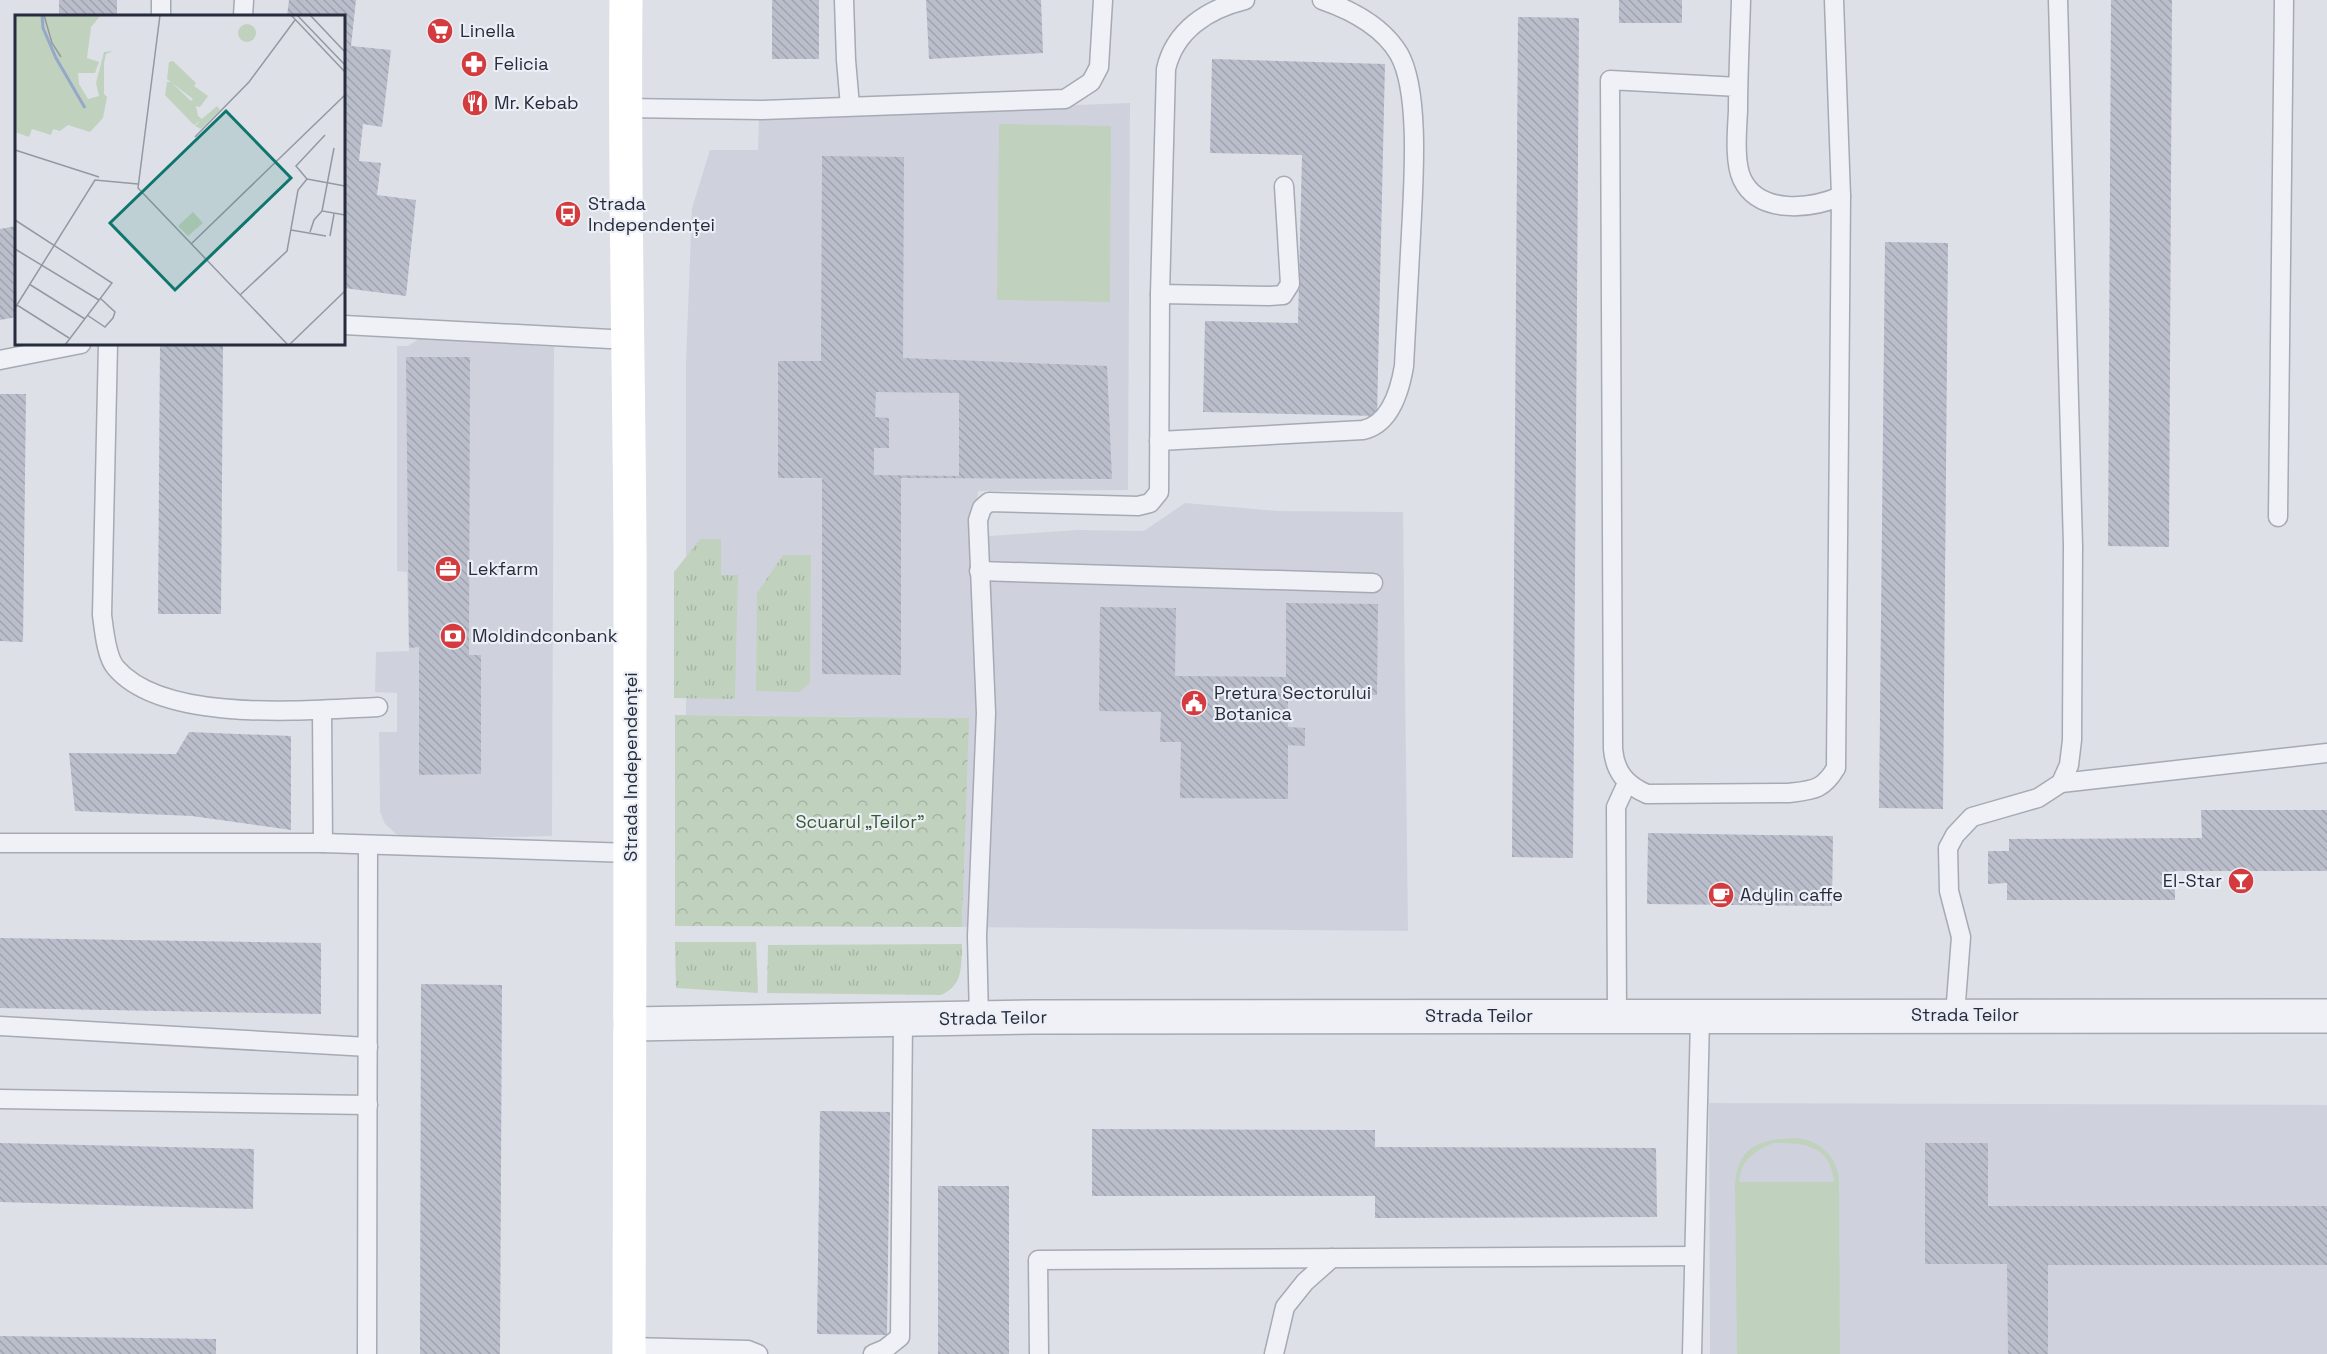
<svg xmlns="http://www.w3.org/2000/svg" width="2327" height="1354" font-family="'Space Grotesk',sans-serif">
	<style>
		.built { fill: #cfd2dc }
		.grass { fill: url(#grass-tufts) }
		.park { fill: url(#park-crowns) }
		.pitch { fill: #c0d2bd; fill-rule: evenodd }
		.building { fill: url(#building-back-hatch); fill-rule: evenodd }
		.lines { fill: none; stroke-linecap: round; stroke-linejoin: round }
		.service-casing { stroke: #a6aab4; stroke-width: 21 }
		.minor-casing { stroke: #a6aab4; stroke-width: 36 }
		.service { stroke: #eff1f6; stroke-width: 18 }
		.minor { stroke: #eff1f6; stroke-width: 33 }
		.secondary { stroke: #fff; stroke-width: 33 }
		.labels { text-anchor: middle; stroke-width: 4.5; stroke-linejoin: round; paint-order: stroke }
		.poi-label { font-size: 18px; fill: #262c3e; stroke: #eceff5; text-anchor: start }
		.street-label { font-size: 18px; fill: #262c3e; stroke: #eceff5 }
		.park-label { font-size: 18px; fill: #355b32; stroke: #eceff5 }
		.inset-river { fill: none; stroke: #96a8ca; stroke-width: 3 }
		.inset-road { fill: none; stroke: #9498a3; stroke-width: 1.5 }
		.view { fill: #0f766e; fill-opacity: 0.15; stroke: #0f766e; stroke-width: 3 }
		.inset-edge { fill: none; stroke: #262c3e; stroke-width: 3 }
	</style>
	<defs>
		<pattern id="grass-tufts" width="24" height="20" patternUnits="userSpaceOnUse" patternTransform="scale(1.5)"><rect width="24" height="20" fill="#c0d2bd"/><path d="M3 7l-1-3M5 7V3M7 7l1-3M15 17l-1-3M17 17v-4M19 17l1-3" fill="none" stroke="#a5b4a4"/></pattern>
		<pattern id="park-crowns" width="20" height="18" patternUnits="userSpaceOnUse" patternTransform="scale(1.5)"><rect width="20" height="18" fill="#c0d2bd"/><path d="M2 6a3 3 0 1 1 6 0M12 15a3 3 0 1 1 6 0" fill="none" stroke="#a5b4a4"/></pattern>
		<pattern id="building-back-hatch" width="6" height="6" patternUnits="userSpaceOnUse" patternTransform="scale(1.5)"><rect width="6" height="6" fill="#babeca"/><path d="M-1 5l2 2M0 0l6 6M5-1l2 2" fill="none" stroke="#a0a3af"/></pattern>
	</defs>
	<rect width="100%" height="100%" fill="#dde0e7"/>
	<g class="built">
		<path d="M1130,103l-2,387 -150,1 -2,46 102,-7 66,1 41,-28 93,8 125,1 5,419 -446,-4 6,-209 -282,-3v-354l6,-153 18,-58h48l1,-33z"/>
		<path d="M420,338l134,9 -2,489 -150,3 -17,-15 -5,-12 -1,-80h18v-39l-22,-1 1,-40 33,-1 -2,-79 -10,-1v-225h11z"/>
		<path d="M1709,1103l618,2v249h-617z"/>
	</g>
	<g class="grass">
		<path d="M700,539h21v36h17l-3,124 -61,-1v-126z"/>
		<path d="M783,555h28l-1,128 -11,9 -43,-1 1,-98z"/>
		<path d="M675,942h81l2,51 -82,-5z"/>
		<path d="M962,944c-1,21 2,41 -21,51l-174,-2 1,-48z"/>
	</g>
	<path class="park" d="M675,715l294,3 -7,209 -287,-1z"/>
	<g class="pitch">
		<path d="M999,124l112,2 -1,176 -113,-2z"/>
		<path d="M1798,1138c22,3 37,17 41,39l1,177h-103l-2,-168c2,-42 27,-47 63,-48zM1774,1143c31,0 56,2 60,39h-95c2,-22 16,-32 35,-39z"/>
	</g>
	<g class="building">
		<rect x="59" y="0" width="58" height="16"/>
		<path d="M289,0h67l-5,46 40,4 -9,77 -19,-3 -4,37 22,2 -4,32 39,5 -10,96 -62,-8v-272h-57z"/>
		<rect x="772" y="0" width="47" height="59"/>
		<path d="M926,0h115l2,53 -114,6z"/>
		<rect x="1619" y="0" width="63" height="23"/>
		<path d="M2111,0h61l-3,547 -61,-1z"/>
		<path d="M1518,17l61,1 -6,840 -61,-1z"/>
		<path d="M1212,59l173,5 -8,352 -174,-4 2,-91 93,2 4,-168 -92,-2z"/>
		<path d="M822,156l82,1 -1,201 204,8 5,113 -211,-1v197l-79,-1v-196h-44v-117h43zM876,392l83,1v83l-85,-1v-27h15v-30l-14,-1z"/>
		<path d="M16,226v91l-16,3v-91z"/>
		<path d="M1885,242l63,1 -5,566 -64,-1z"/>
		<path d="M160,344h63l-2,270h-63z"/>
		<path d="M406,357h64l-1,298h12v119l-62,1v-128l-10,1z"/>
		<path d="M0,394h26l-3,248 -23,-1z"/>
		<path d="M1286,603l92,1 -1,91 -89,-1v33l17,1v18l-17,-1v54l-108,-1 1,-56h-21l1,-30 -62,-1 1,-104 76,1 -1,68 111,1z"/>
		<path d="M189,732l102,4v94l-99,-14 -117,-5 -6,-58 107,1z"/>
		<path d="M2201,810h126v61h-152v29h-168v-17l-19,1v-33h21v-12l193,-1z"/>
		<path d="M1648,833l185,3 -1,70 -185,-2z"/>
		<path d="M0,938l321,5v71l-321,-6z"/>
		<path d="M421,984l81,1 -2,369h-80z"/>
		<path d="M820,1111l70,1 -3,223 -70,-1z"/>
		<path d="M1092,1129l283,1v17l281,1 1,69 -282,1v-22h-283z"/>
		<path d="M0,1143l254,6 -1,60 -253,-7z"/>
		<path d="M1925,1143h63v63h339v59h-279v89h-40l-1,-90h-82z"/>
		<rect x="938" y="1186" width="71" height="168"/>
		<path d="M0,1336l216,3v15h-216z"/>
	</g>
	<g class="lines">
		<defs>
			<g id="service">
				<path d="M161,0v16"/>
				<path d="M844,0l2,60 4,46"/>
				<path d="M1834,0l7,196"/>
				<path d="M243,16l1,-16"/>
				<path d="M1738,87l-128,-7 3,669c2,23 13,36 34,45l142,-1c24,-3 34,-3 47,-25l5,-572c-30,13 -82,19 -99,-17 -8,-17 -5,-49 -4,-68 0,-37 2,-74 3,-111"/>
				<path d="M625,108l137,2 303,-11 26,-17 8,-15 4,-67"/>
				<path d="M1160,294l109,2 14,-1 7,-11 -6,-98"/>
				<path d="M344,325l285,15"/>
				<path d="M108,344l-6,271c2,14 4,42 14,53 48,56 193,42 262,39"/>
				<path d="M0,360l81,-16"/>
				<path d="M1159,441l204,-11c27,-6 37,-40 41,-64 2,-44 5,-88 7,-132 2,-45 10,-141 -12,-180 -16,-27 -48,-44 -77,-54"/>
				<path d="M2278,517l6,-517"/>
				<path d="M979,571l394,12"/>
				<path d="M322,710l1,133"/>
				<path d="M2061,783l266,-30"/>
				<path d="M0,843h323l308,10"/>
				<path d="M1955,1015l6,-78 -12,-46 -1,-43 7,-13 17,-18 66,-19 23,-15 8,-18 3,-25 1,-194 -15,-546"/>
				<path d="M1617,1016l-1,-209 11,-24"/>
				<path d="M979,1018l-2,-82 9,-223 -8,-193 4,-12 7,-6 149,4 12,-3 9,-11 1,-198 6,-225c9,-39 42,-60 79,-69"/>
				<path d="M0,1026l368,21"/>
				<path d="M0,1099l368,6"/>
				<path d="M629,1347l119,3 10,4"/>
				<path d="M367,1354l1,-509"/>
				<path d="M873,1354l12,-5 15,-12 3,-318"/>
				<path d="M1039,1354l-1,-94 656,-4"/>
				<path d="M1274,1354l11,-47 20,-25 27,-24"/>
				<path d="M1692,1354l8,-336"/>
			</g>
			<path id="minor" d="M631,1024l403,-7 1293,-1"/>
		</defs>
		<use href="#service" class="service-casing"/>
		<use href="#minor" class="minor-casing"/>
		<use href="#service" class="service"/>
		<use href="#minor" class="minor"/>
		<path class="secondary" d="M626,0c-2,184 3,367 4,551 1,268 -1,535 -1,803"/>
	</g>
	<defs>
		<symbol id="supermarket-disc" viewBox="-11 -11 22 22"><circle r="9.5" fill="#d33b3f" stroke="#eceff5"/><path d="M-6-5.5h2.5l.6 2H6L4.5 2H-2.5L-4.4-4H-6ZM-1.5 3.2a1.3 1.3 0 1 0 .1 0ZM3 3.2a1.3 1.3 0 1 0 .1 0Z" fill="#fff"/></symbol>
		<symbol id="pharmacy-disc" viewBox="-11 -11 22 22"><circle r="9.5" fill="#d33b3f" stroke="#eceff5"/><path d="M-2-6h4v4h4v4h-4v4h-4v-4h-4v-4h4Z" fill="#fff"/></symbol>
		<symbol id="restaurant-disc" viewBox="-11 -11 22 22"><circle r="9.5" fill="#d33b3f" stroke="#eceff5"/><path d="M-5-6h1v4h1v-4h1v4h1v-4h1v5L-1.5 .5V6h-2V.5L-5-1ZM5-6V6H3V1.5H1.5Q1.5-4 5-6Z" fill="#fff"/></symbol>
		<symbol id="bus-disc" viewBox="-11 -11 22 22"><circle r="9.5" fill="#d33b3f" stroke="#eceff5"/><path d="M-5-6H5V4H4V6H2V4H-2V6H-4V4H-5ZM-3.5-4V0h7V-4ZM-3.5 1.2v1.5H-2V1.2ZM2 1.2v1.5H3.5V1.2Z" fill="#fff"/></symbol>
		<symbol id="office-disc" viewBox="-11 -11 22 22"><circle r="9.5" fill="#d33b3f" stroke="#eceff5"/><path d="M-6-3h4V-5.5h4V-3h4V5H-6ZM-1-4.5V-3h2v-1.5ZM-6 0V1H6V0Z" fill="#fff"/></symbol>
		<symbol id="bank-disc" viewBox="-11 -11 22 22"><circle r="9.5" fill="#d33b3f" stroke="#eceff5"/><path d="M-6-4H6V4H-6ZM0-2.3a2.3 2.3 0 1 0 0 4.6a2.3 2.3 0 1 0 0-4.6Z" fill="#fff"/></symbol>
		<symbol id="civic-disc" viewBox="-11 -11 22 22"><circle r="9.5" fill="#d33b3f" stroke="#eceff5"/><path d="M-.6-6.5H3V-4.5H.6V-3L4-1V1h2V6H-6V1h2V-1L-.6-3ZM-1.2 2.5V6h2.4V2.5Z" fill="#fff"/></symbol>
		<symbol id="bar-disc" viewBox="-11 -11 22 22"><circle r="9.5" fill="#d33b3f" stroke="#eceff5"/><path d="M-6-5H6L.8 .8V4.5H3.5V6h-7V4.5H-.8V.8Z" fill="#fff"/></symbol>
		<symbol id="cafe-disc" viewBox="-11 -11 22 22"><circle r="9.5" fill="#d33b3f" stroke="#eceff5"/><path d="M-5.5-4.5H6V0H3Q3 3.5 0 3.5H-2.5Q-5.5 3.5-5.5 0ZM3-3.2v2h1.7v-2ZM-6 4.5H4V6H-6Z" fill="#fff"/></symbol>
	</defs>
	<g fill-rule="evenodd">
		<use href="#supermarket-disc" x="425" y="16" width="30" height="30"/>
		<use href="#pharmacy-disc" x="459" y="49" width="30" height="30"/>
		<use href="#restaurant-disc" x="460" y="88" width="30" height="30"/>
		<use href="#bus-disc" x="553" y="199" width="30" height="30"/>
		<use href="#office-disc" x="433" y="554" width="30" height="30"/>
		<use href="#bank-disc" x="438" y="621" width="30" height="30"/>
		<use href="#civic-disc" x="1179" y="688" width="30" height="30"/>
		<use href="#bar-disc" x="2226" y="866" width="30" height="30"/>
		<use href="#cafe-disc" x="1706" y="880" width="30" height="30"/>
	</g>
	<g class="labels">
		<g class="poi-label">
			<text x="460" y="37">Linella</text>
			<text x="494" y="70">Felicia</text>
			<text x="494" y="109">Mr. Kebab</text>
			<text x="588" y="210">Strada<tspan x="588" dy="21">Independenței</tspan></text>
			<text x="468" y="575">Lekfarm</text>
			<text x="472" y="642">Moldindconbank</text>
			<text x="1214" y="699">Pretura Sectorului<tspan x="1214" dy="21">Botanica</tspan></text>
			<text x="2222" y="887" text-anchor="end">El-Star</text>
			<text x="1740" y="901">Adylin caffe</text>
		</g>
		<g class="street-label">
			<text transform="translate(631 767) rotate(-90)" y="6">Strada Independenței</text>
			<text x="1965" y="1021">Strada Teilor</text>
			<text x="1479" y="1022">Strada Teilor</text>
			<text transform="translate(993 1018) rotate(-1)" y="6">Strada Teilor</text>
		</g>
		<g class="park-label">
			<text x="860" y="828">Scuarul „Teilor”</text>
		</g>
	</g>
	<g transform="translate(15 15)">
		<rect width="330" height="330" fill="#dde0e7"/>
		<path d="M0,0h86l-10,12 -4,31 12,4 -4,11h-17l1,11 9,15 11,-3 -3,-13 8,-31 9,-1 -7,3 -2,9v31l3,3 -4,21 -13,14 -22,-7 -8,6 -7,-2 -2,6 -19,-6 -3,8 -14,-5zM178,197l10,11 -15,13 -10,-10z" fill="#c0d2bd"/>
		<path d="M158,46l23,22 -2,3 14,10 -8,11 -4,-1 2,10 4,3 15,-13 3,4 -19,19 -6,-3 5,-5 -6,4 -29,-30 2,-13h4l20,19 2,-2 -26,-20 2,-17z" fill="#c0d2bd"/>
		<path d="M223 18a9 9 0 1 1 18 0a9 9 0 1 1-18 0Z" fill="#c0d2bd"/>
		<path class="inset-river" d="M27,0l1,13 13,30 29,50"/>
		<path class="inset-road" d="M29,0l8,28 9,14M145,0l-22,173 150,157M276,0l54,57M282,0l48,50M295,0l35,37M180,122l54,-55 46,-62M319,133l-12,63 23,4M0,135l84,27M292,164l-11,-13 29,-31M292,164l38,7M0,205l97,63 -47,62M276,215l35,6M295,217l4,-12 8,-9M315,221l4,-22M176,229l154,-149M0,234l84,51M14,269l56,35M225,280l47,-44 11,-61 9,-11M2,290l52,33M0,293l80,-128 43,4M72,300l18,12 8,-9 2,-6 -15,-14M274,330l56,-54"/>
		<path class="view" d="M211,96l65,67 -116,112 -65,-67z"/>
		<rect width="330" height="330" class="inset-edge"/>
	</g>
</svg>
